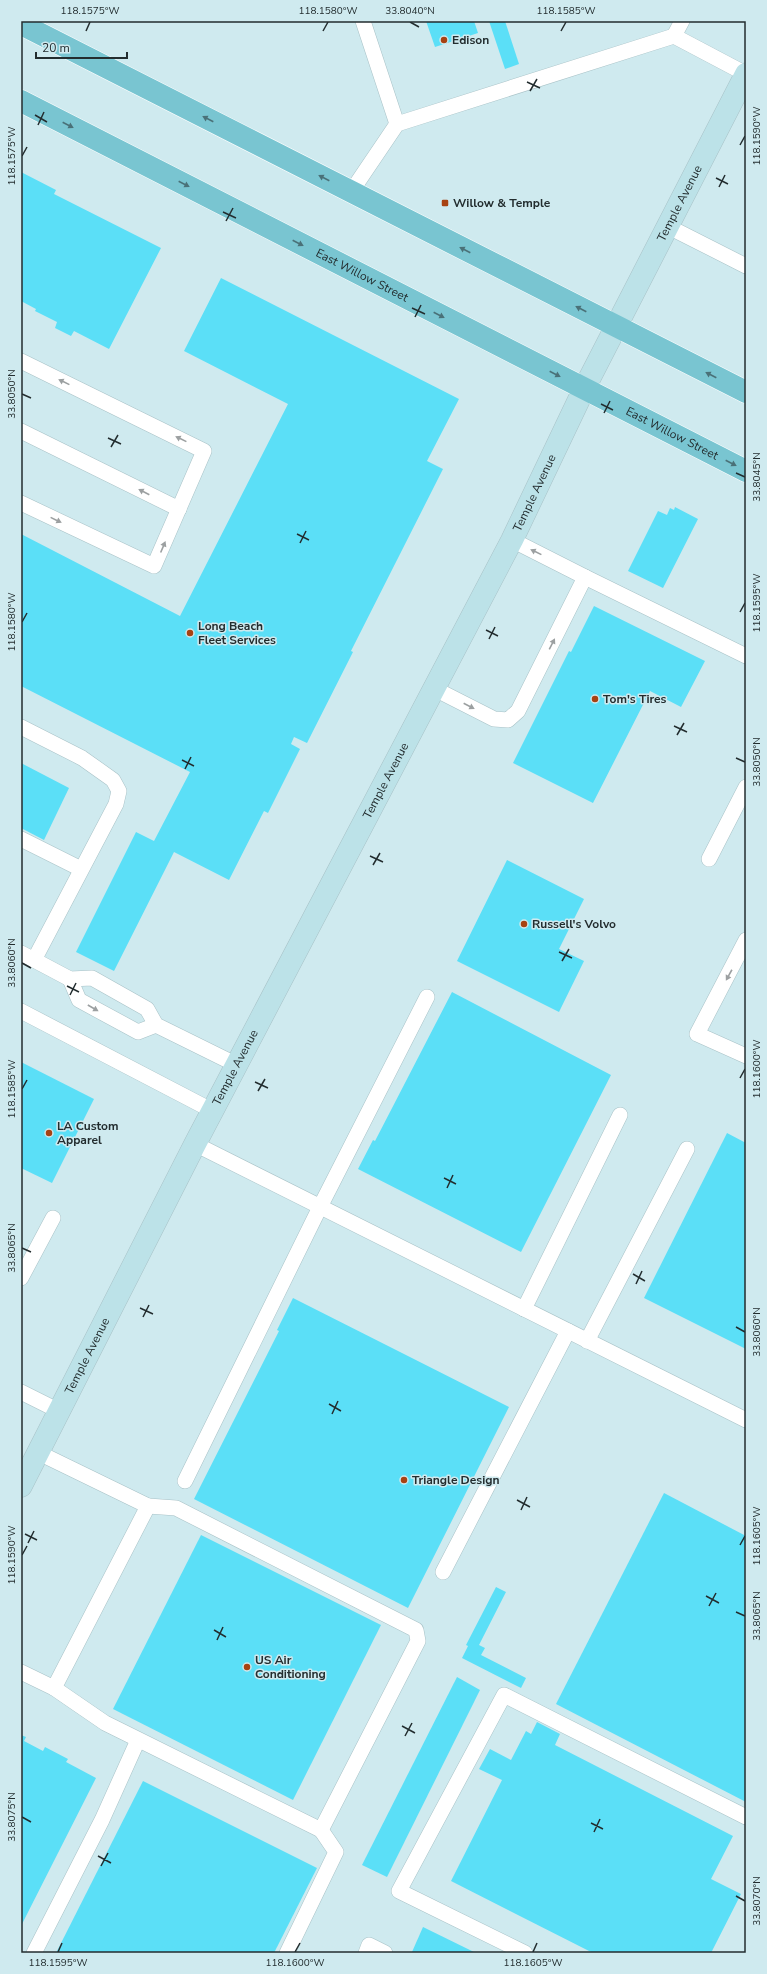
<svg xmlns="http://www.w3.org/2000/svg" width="767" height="1974" font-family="'Nunito Sans',sans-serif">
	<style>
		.building { fill: #5bdff7 }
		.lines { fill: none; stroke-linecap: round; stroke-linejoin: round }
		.service-casing { stroke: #a8c2c7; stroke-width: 16 }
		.secondary-casing { stroke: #a8c2c7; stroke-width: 23 }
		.primary-casing { stroke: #fff; stroke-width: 23 }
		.service { stroke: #fff; stroke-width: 15 }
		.secondary { stroke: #bce2e8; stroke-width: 22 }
		.primary { stroke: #79c5d1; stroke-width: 22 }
		.oneway { fill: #4a7178 }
		.oneway2 { fill: #9ca0a1 }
		.ticks { fill: none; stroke: #232d2f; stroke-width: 1.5 }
		.poi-dot { fill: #a74212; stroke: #cfeaef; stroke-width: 1.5 }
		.labels { text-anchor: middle; stroke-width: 3; stroke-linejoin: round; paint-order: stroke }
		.poi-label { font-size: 12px; font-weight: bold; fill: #232d2f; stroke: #cfeaef; text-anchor: start }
		.street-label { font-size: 12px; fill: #232d2f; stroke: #cfeaef }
		.neatline { fill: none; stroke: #232d2f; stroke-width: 1.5 }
		.ticks-label { font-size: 10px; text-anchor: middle; fill: #232d2f }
	</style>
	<rect width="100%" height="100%" fill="#cfeaef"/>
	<g class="building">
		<path d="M426,21h48l4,12 -43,14z"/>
		<path d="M489,21h16l14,43 -14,5z"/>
		<path d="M21,172l35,18 -2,4 107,54 -52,101 -35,-18 -3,5 -16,-8 2,-6 -22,-11 1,-2 -15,-8z"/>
		<path d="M221,278l238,121 -32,62 16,8 -92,182 2,1 -46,91 -13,-6 -3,7 9,5 -32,64 -4,-2 -35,69 -55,-28 -60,119 -38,-19 60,-120 18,9 36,-69 -169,-86v-152l159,82 108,-212 -104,-53z"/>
		<path d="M675,507l23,12 -35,69 -35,-17 30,-60 9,4 3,-7 4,2z"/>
		<path d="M594,606l111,55 -24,46 -31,-16 -57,112 -80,-40 56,-112 2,1z"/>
		<path d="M21,763l48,25 -25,52 -23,-12z"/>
		<path d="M507,860l77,39 -25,50 25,12 -25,51 -102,-51z"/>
		<path d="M452,992l159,83 -90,177 -163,-83 15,-29 2,1z"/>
		<path d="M21,1062l73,37 -42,84 -31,-15z"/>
		<path d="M727,1133l19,10v206l-102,-51z"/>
		<path d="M293,1298l216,109 -101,201 -214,-109 85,-168 -2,-1z"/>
		<path d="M664,1493l82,43v266l-190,-98z"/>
		<path d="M201,1535l180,90 -88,175 -180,-91z"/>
		<path d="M496,1587l10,5 -27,53 6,3 -4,7 45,23 -5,10 -59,-30 6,-12 -2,-1z"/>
		<path d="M457,1677l23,13 -93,187 -25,-12z"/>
		<path d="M537,1722l23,12 -5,11 178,91 -22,43 30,15 -30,59h-118l-142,-72 51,-101 -23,-11 11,-20 21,11 15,-29 5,3z"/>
		<path d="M21,1735l5,2 -2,4 19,10 2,-4 23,12 -2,3 30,16 -75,148z"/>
		<path d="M143,1781l174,87 -43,85h-218z"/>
		<path d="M423,1927l53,26h-63l-1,-1z"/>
	</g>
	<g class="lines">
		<defs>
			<g id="service">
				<path d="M363,21l34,103"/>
				<path d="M674,36l8,-15"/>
				<path d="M351,192l46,-68 277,-88 72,38"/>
				<path d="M667,226l79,40"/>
				<path d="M21,361l183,90 -50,115 -133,-63"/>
				<path d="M21,431l158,78"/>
				<path d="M585,577l161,79"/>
				<path d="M435,689l59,30 14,1 10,-9 67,-134 -73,-37"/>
				<path d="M21,727l61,31 31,22 6,11 -3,13 -82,156"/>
				<path d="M21,839l60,30"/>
				<path d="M709,859l37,-72"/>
				<path d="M746,940l-49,94 49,22"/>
				<path d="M21,953l49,26 22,-1 55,31 9,16 81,40"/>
				<path d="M70,979l9,21 59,32 18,-7"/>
				<path d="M21,1011l192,100"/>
				<path d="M195,1144l551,276"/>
				<path d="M21,1278l32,-60"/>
				<path d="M524,1309l96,-194"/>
				<path d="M587,1341l100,-192"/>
				<path d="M21,1392l38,19"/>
				<path d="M185,1481l135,-274 107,-210"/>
				<path d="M443,1572l125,-241"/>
				<path d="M21,1672l33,16 94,-182 -111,-54"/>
				<path d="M54,1688l51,35 216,107 97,-189 -2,-11 -240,-122 -28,-2"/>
				<path d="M34,1953l68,-133 36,-80"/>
				<path d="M287,1953l49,-101 -15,-22"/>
				<path d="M366,1953l3,-8 16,8"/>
				<path d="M525,1953l-126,-62 105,-196 242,122"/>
			</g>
			<g id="secondary">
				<path id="s1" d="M21,1486l174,-342 317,-604 72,-151 162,-315"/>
			</g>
			<g id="primary">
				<path d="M21,24l725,368"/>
				<path id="s2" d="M21,101l725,370"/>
			</g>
		</defs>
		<use href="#service" class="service-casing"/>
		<use href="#secondary" class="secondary-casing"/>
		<use href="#primary" class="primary-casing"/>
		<use href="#service" class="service"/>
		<use href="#secondary" class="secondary"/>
		<use href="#primary" class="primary"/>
	</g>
	<defs><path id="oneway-solid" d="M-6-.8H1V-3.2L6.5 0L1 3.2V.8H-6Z"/></defs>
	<g class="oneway">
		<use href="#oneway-solid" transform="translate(208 119) rotate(-153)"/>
		<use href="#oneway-solid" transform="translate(68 125) rotate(27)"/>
		<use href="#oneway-solid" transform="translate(324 178) rotate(-153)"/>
		<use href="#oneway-solid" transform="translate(184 184) rotate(27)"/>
		<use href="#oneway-solid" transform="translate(298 243) rotate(27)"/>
		<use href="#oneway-solid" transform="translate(465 250) rotate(-153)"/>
		<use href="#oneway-solid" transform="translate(581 309) rotate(-153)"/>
		<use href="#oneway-solid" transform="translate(439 315) rotate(27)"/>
		<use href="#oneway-solid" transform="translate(555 374) rotate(27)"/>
		<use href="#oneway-solid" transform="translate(711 375) rotate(-153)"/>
		<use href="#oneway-solid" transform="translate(731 463) rotate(27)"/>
	</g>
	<g class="oneway2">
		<use href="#oneway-solid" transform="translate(64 382) rotate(-154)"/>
		<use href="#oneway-solid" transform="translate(181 439) rotate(-154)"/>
		<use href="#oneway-solid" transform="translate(144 492) rotate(-153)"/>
		<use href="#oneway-solid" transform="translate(56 520) rotate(26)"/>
		<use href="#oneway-solid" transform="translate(163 547) rotate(-67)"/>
		<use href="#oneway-solid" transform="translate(536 552) rotate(-154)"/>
		<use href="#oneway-solid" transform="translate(552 644) rotate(-63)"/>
		<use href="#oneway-solid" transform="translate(469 706) rotate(27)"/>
		<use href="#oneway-solid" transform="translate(729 975) rotate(119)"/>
		<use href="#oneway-solid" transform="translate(93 1008) rotate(30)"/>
	</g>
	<path class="ticks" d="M410,22l9,5M86,31l4,-9M323,31l5,-9M561,31l5,-9M527,82l13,6M530,91l7,-12M35,115l12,7M38,125l6,-13M740,145l5,-9M22,156l5,-9M716,178l12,6M719,187l6,-12M223,212l13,6M226,221l7,-13M412,308l13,6M415,317l6,-12M22,394l9,4M601,404l12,6M604,413l6,-12M108,438l13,6M111,447l7,-12M736,473l9,4M297,534l12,6M300,543l6,-12M740,612l5,-9M22,622l5,-9M486,630l12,6M489,639l6,-12M674,726l13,6M677,735l7,-12M736,758l9,4M182,760l12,6M185,769l6,-12M370,856l13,6M373,865l7,-12M559,952l13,6M562,961l7,-12M22,963l9,5M67,986l12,6M70,995l6,-12M740,1078l5,-9M255,1082l13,6M22,1089l5,-9M258,1091l7,-12M444,1178l12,6M447,1188l6,-13M22,1248l9,4M633,1274l12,7M636,1284l6,-13M140,1308l13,6M143,1317l6,-12M736,1327l9,5M329,1404l12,7M332,1414l6,-13M517,1500l13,7M521,1510l6,-13M25,1534l12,6M28,1543l6,-12M740,1545l5,-9M22,1555l5,-9M706,1596l13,7M709,1606l7,-13M736,1612l9,4M214,1630l12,7M217,1640l6,-13M402,1726l13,7M405,1736l7,-13M22,1817l9,5M591,1823l12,6M594,1832l6,-13M98,1856l13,7M101,1866l7,-13M736,1896l9,5M58,1952l4,-9M295,1952l5,-9M533,1952l4,-9"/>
	<g class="poi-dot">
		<circle cx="444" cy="40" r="4"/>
		<rect x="441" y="199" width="8" height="8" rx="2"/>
		<circle cx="190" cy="633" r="4"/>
		<circle cx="595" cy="699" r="4"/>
		<circle cx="524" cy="924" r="4"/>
		<circle cx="49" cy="1133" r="4"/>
		<circle cx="404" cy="1480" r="4"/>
		<circle cx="247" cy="1667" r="4"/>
	</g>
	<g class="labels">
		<g class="poi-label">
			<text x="452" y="44">Edison</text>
			<text x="453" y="207">Willow &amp; Temple</text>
			<text x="198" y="630">Long Beach<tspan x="198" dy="14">Fleet Services</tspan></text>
			<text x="603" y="703">Tom's Tires</text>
			<text x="532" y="928">Russell's Volvo</text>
			<text x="57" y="1130">LA Custom<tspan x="57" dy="14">Apparel</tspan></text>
			<text x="412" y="1484">Triangle Design</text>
			<text x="255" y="1664">US Air<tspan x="255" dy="14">Conditioning</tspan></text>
		</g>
		<g class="street-label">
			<text dy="4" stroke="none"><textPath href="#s1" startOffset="1442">Temple Avenue</textPath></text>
			<text dy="4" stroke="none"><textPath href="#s2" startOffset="383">East Willow Street</textPath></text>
			<text dy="4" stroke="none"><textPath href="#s2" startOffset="731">East Willow Street</textPath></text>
			<text dy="4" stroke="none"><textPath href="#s1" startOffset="1118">Temple Avenue</textPath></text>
			<text dy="4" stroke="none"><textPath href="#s1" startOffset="794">Temple Avenue</textPath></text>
			<text dy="4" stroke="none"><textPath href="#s1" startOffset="470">Temple Avenue</textPath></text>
			<text dy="4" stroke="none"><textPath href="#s1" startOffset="146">Temple Avenue</textPath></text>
		</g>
	</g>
	<rect width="767" height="1974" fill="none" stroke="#cfeaef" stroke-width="44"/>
	<path d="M36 52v6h91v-6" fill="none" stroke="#232d2f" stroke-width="2"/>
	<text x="42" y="52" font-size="12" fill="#232d2f" stroke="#cfeaef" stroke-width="3" paint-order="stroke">20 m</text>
	<rect x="22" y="22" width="723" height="1930" class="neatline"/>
	<g class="ticks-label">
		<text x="90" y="14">118.1575°W</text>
		<text x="328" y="14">118.1580°W</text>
		<text x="410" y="14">33.8040°N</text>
		<text x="566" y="14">118.1585°W</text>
		<text transform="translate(756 136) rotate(-90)" y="4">118.1590°W</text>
		<text transform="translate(11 156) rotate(-90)" y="4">118.1575°W</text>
		<text transform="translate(11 394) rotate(-90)" y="4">33.8050°N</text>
		<text transform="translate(756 477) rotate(-90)" y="4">33.8045°N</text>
		<text transform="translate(756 603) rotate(-90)" y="4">118.1595°W</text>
		<text transform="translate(11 622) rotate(-90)" y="4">118.1580°W</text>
		<text transform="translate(756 762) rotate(-90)" y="4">33.8050°N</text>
		<text transform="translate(11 963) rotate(-90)" y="4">33.8060°N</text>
		<text transform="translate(756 1069) rotate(-90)" y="4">118.1600°W</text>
		<text transform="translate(11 1089) rotate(-90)" y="4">118.1585°W</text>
		<text transform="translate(11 1248) rotate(-90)" y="4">33.8065°N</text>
		<text transform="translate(756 1332) rotate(-90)" y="4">33.8060°N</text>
		<text transform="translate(756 1536) rotate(-90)" y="4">118.1605°W</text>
		<text transform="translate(11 1555) rotate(-90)" y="4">118.1590°W</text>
		<text transform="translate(756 1616) rotate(-90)" y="4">33.8065°N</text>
		<text transform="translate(11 1817) rotate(-90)" y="4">33.8075°N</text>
		<text transform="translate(756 1901) rotate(-90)" y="4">33.8070°N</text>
		<text x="58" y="1966">118.1595°W</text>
		<text x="295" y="1966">118.1600°W</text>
		<text x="533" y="1966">118.1605°W</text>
	</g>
</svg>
